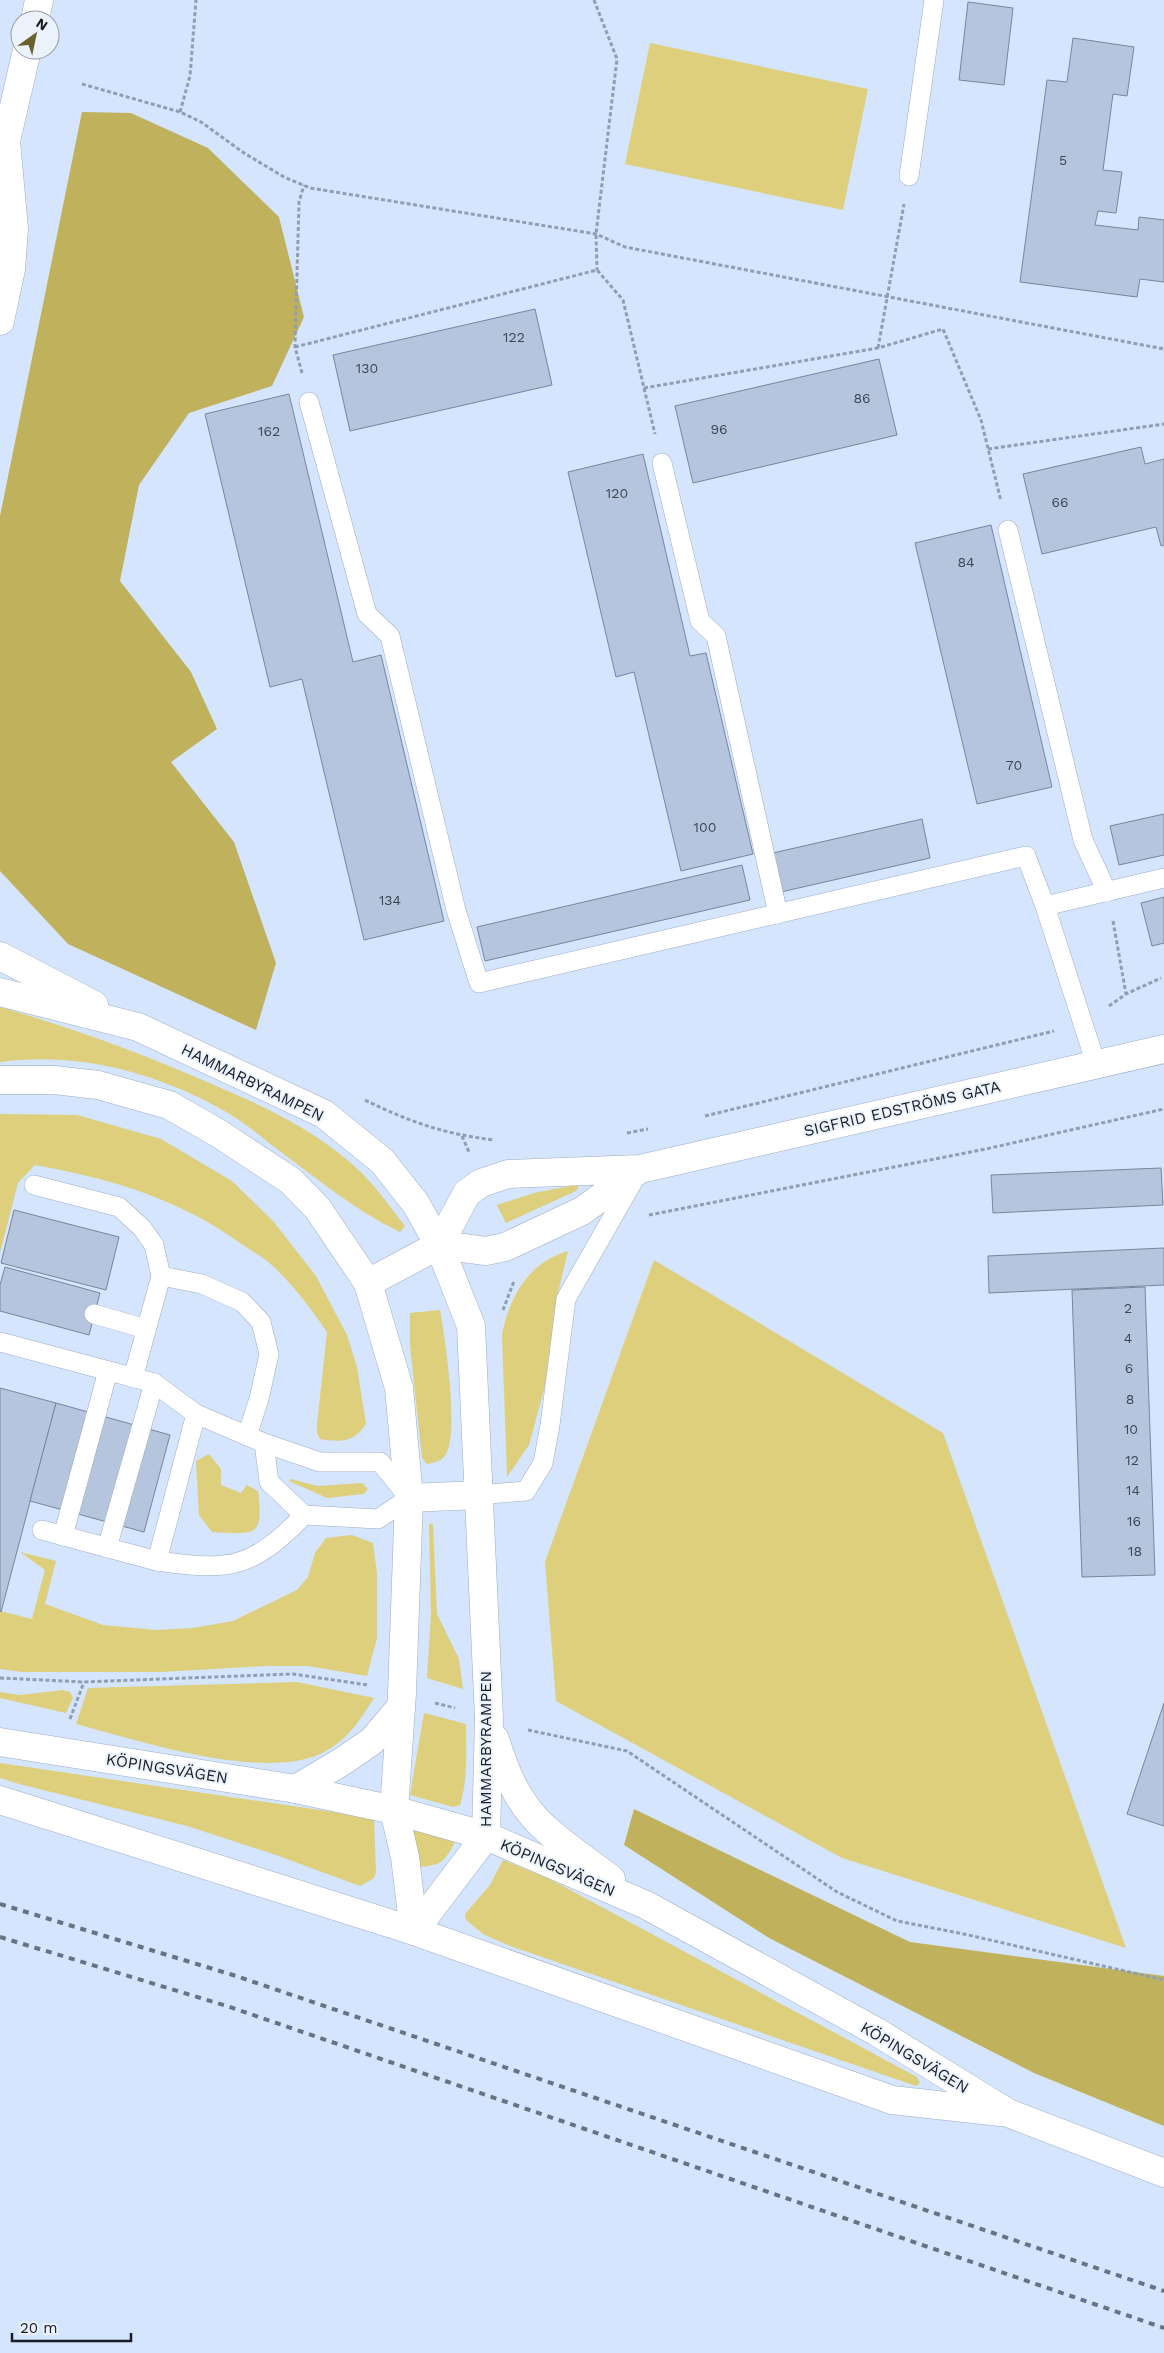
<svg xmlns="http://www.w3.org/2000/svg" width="1164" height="2353" font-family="'Work Sans',sans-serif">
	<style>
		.green { fill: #ddcf7b }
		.forest { fill: #c0b25d }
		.building { fill: #b4c5dd; stroke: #77869c }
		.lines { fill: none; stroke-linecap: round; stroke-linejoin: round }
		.lane-casing { stroke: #9cacc3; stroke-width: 20 }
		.street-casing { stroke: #9cacc3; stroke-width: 29 }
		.secondary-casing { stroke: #9cacc3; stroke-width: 29 }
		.path { stroke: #919eb0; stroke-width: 3; stroke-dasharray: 4 2.5; stroke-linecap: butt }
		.lane { stroke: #fff; stroke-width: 19 }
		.street { stroke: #fff; stroke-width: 28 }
		.secondary { stroke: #fff; stroke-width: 28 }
		.rail { stroke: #687382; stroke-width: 4; stroke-dasharray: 6 6; stroke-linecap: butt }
		.labels { text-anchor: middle; stroke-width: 4; stroke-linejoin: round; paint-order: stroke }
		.number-label { font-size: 14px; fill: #3e4754 }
		.street-label { font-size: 16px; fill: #171d26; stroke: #ebf2fb }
	</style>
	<rect width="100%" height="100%" fill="#d4e5fd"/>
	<g class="green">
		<path d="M650,43l218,46 -25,121 -218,-46z"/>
		<path d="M0,1007c73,21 144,47 214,78 47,20 91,40 131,73 24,19 42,44 60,68l-5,6c-44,-21 -80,-51 -119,-80 -20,-15 -40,-33 -62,-44 -68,-37 -142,-56 -219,-46z"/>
		<path d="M0,1114l77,1 84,24 71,42 41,40 43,55 31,59 10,32 9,57c-12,19 -26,18 -46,15l-3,-6v-8l10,-93c-16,-23 -32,-45 -53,-65 -9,-8 -20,-15 -31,-22 -63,-46 -131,-66 -208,-80l-17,18 -18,70z"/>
		<path d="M575,1185l4,1 -3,5 -70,32 -9,-18 37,-12z"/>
		<path d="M568,1251l-10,42 -13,93 -16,59 -22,32 -5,-143c8,-38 27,-72 66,-83z"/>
		<path d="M654,1260l289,173 183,515 -284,-90 -286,-157 -11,-139z"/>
		<path d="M440,1310c5,28 19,121 6,144 -4,7 -12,9 -19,10l-5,-6 -12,-112v-33z"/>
		<path d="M209,1454l12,15v16l20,8 6,-8 11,6c6,48 -3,43 -46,41l-13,-17 -3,-54z"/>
		<path d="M290,1479l28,7 44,-3 6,6 -4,5 -37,4 -38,-17z"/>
		<path d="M429,1524h4l4,90 22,45 4,30 -36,-11 4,-63z"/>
		<path d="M352,1535l21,8 4,30v65l-10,38 -59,-10h-43l-104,6h-139l-22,-3v-58l32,8 13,-49 -25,-18 36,9 -11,43 58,21 53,5 37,-2 40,-7 64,-31 11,-13 7,-24 11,-15z"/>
		<path d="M297,1682l77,16c-14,22 -25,40 -48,53 -58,33 -189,-11 -250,-27l12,-36z"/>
		<path d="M63,1690l7,2 3,6 -7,15 -66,-15v-6l20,3z"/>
		<path d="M424,1713l42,11c0,27 2,56 -6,81l-7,2 -43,-12z"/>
		<path d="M0,1763l374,55 2,54 -2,6 -14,8 -84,-31 -89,-29 -168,-42 -19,-6z"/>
		<path d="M409,1828l46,14c-10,19 -13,23 -35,25z"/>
		<path d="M503,1860l45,18 369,199 3,6 -4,3 -406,-140 -27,-12 -17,-14 -1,-6 25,-29z"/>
	</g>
	<g class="forest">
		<path d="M82,112l49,1 77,35 71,69 25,100 -32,69 -83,27 -50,72 -19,96 71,91 26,57 -46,33 63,80 42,121 -20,67 -188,-86 -68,-73v-355z"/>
		<path d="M634,1809l276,133 254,34v150l-130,-53 -265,-135 -145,-93z"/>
	</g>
	<g class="building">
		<path d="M968,2l45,6 -9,77 -45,-5z"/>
		<path d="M1073,38l61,9 -7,49 -14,-2 -10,76 19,2 -6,41 -18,-2 -3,14 43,5 1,-13 25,3v62l-24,-3 -3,18 -117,-15 27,-202 20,2z"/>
		<path d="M535,309l17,76 -202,46 -17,-76z"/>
		<path d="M879,359l18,76 -204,48 -18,-77z"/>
		<path d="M289,394l64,268 28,-7 63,266 -80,19 -62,-261 -32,8 -65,-273z"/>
		<path d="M1141,447l4,17 19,-5v86l-3,1 -5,-19 -114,27 -19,-80z"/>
		<path d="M643,454l47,202 16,-3 47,201 -72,17 -47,-199 -18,5 -48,-205z"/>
		<path d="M991,525l61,262 -75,17 -62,-261z"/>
		<path d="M1164,814v41l-45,10 -9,-39z"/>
		<path d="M922,819l8,39 -149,34 -8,-39z"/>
		<path d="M742,865l8,35 -265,61 -8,-34z"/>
		<path d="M1164,897v46l-12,3 -11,-43z"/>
		<path d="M1161,1168l2,37 -170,8 -2,-38z"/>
		<path d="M14,1210l105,27 -13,53 -105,-27z"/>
		<path d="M1164,1248v37l-175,8 -1,-37z"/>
		<path d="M5,1267l95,26 -11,42 -89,-24v-26z"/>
		<path d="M1145,1287l10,288 -73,2 -10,-287z"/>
		<path d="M0,1388l56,15 -55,209 -1,-1z"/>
		<path d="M56,1403l114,32 -26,97 -114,-31z"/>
		<path d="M1164,1703v123l-37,-12z"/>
	</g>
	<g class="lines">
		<defs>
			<g id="lane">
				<path d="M909,176l25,-176"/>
				<path d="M309,402l58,212 23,22 66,274 23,73 547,-127 19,50 51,158"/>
				<path d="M662,463l38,158 16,15 62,278"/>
				<path d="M1008,530l75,310 24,52"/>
				<path d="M1045,906l119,-28"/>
				<path d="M34,1185l85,22 23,21 12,17 7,31"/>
				<path d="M94,1314l52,15"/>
				<path d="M0,1342l154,41 42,31"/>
				<path d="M133,1378l28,-102 41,8 40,18 19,20 8,32 -10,45 -12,37"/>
				<path d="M264,1443l5,39 35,33c-53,55 -75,56 -147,46l39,-147 68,29 56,19h60l29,36 -31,21 -74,-4"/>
				<path d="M478,1495l48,-4 17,-28 7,-38 16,-126 70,-123"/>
				<path d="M42,1530l115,31"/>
				<path d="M63,1536l45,-165"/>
				<path d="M107,1548l47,-165"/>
			</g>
			<path id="street" d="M640,1169l-58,42 -77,36 -19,4 -47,-6 28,-52 14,-10 27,-9 132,-5 524,-120"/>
			<g id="secondary">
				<path d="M35,20l4,-20"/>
				<path d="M0,150l6,-9 21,-91"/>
				<path d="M0,321l11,-52 3,-40 -8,-88"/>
				<path d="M0,956l94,49"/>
				<path d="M0,992l138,35 186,87 58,47 34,43 23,41 32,81 18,392 -3,118 -72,95"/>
				<path d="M0,1080h54l44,5 71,20 49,28 73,48 27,28 50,74 31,105 10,110 -7,195 -8,117 11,47 9,74"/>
				<path d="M368,1283l71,-38"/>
				<path d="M409,1498l69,-3"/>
				<path d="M495,1739c10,33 24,67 51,90 20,18 44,34 65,50"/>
				<path d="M0,1742l296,47 98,21 92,26 160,69 231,127 131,81 156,60"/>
				<path d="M296,1789l47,-28 29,-20 28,-33"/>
				<path d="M0,1800l414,131 478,169 108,12"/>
			</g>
		</defs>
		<use href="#lane" class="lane-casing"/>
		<use href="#street" class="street-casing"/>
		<use href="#secondary" class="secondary-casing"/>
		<g class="path">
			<path d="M594,0l23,59 -21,175 1,36"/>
			<path d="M82,84l98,28 21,10 43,31 40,24 26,11 286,46 29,13 539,102"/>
			<path d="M180,112l10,-36 6,-76"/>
			<path d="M295,347l302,-77 26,30 32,134"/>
			<path d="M878,348l26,-144"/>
			<path d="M302,373l-7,-26 4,-145 5,-17"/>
			<path d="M644,388l234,-40 65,-19 38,91 20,81"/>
			<path d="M988,449l176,-25"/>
			<path d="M1113,921l13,73"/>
			<path d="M1109,1006l17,-12 35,-16"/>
			<path d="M365,1100c45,22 79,34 129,40"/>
			<path d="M705,1116l349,-85"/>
			<path d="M627,1133l21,-4"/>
			<path d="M462,1136l7,16"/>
			<path d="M649,1215l337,-66 178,-40"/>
			<path d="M503,1310l11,-29"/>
			<path d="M0,1678l84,4 209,-8 75,11"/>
			<path d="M435,1703l20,5"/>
			<path d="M70,1719l14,-37"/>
			<path d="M528,1730l99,21 210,141 60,29 67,13 200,46"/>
		</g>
		<use href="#lane" class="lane"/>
		<use href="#street" class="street"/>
		<use href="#secondary" class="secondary"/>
		<g class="rail">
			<path d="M0,1904l236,72 928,315"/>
			<path d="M0,1937l227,69 937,322"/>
		</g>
	</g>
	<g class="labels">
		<g class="number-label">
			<text x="1063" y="165">5</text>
			<text x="514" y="342">122</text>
			<text x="367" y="373">130</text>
			<text x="862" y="403">86</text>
			<text x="719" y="434">96</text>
			<text x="269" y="436">162</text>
			<text x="617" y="498">120</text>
			<text x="1060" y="507">66</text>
			<text x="966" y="567">84</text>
			<text x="1014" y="770">70</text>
			<text x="705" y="832">100</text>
			<text x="390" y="905">134</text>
			<text x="1128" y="1313">2</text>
			<text x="1128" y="1343">4</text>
			<text x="1129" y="1373">6</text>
			<text x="1130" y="1404">8</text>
			<text x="1131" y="1434">10</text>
			<text x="1132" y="1465">12</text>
			<text x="1133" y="1495">14</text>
			<text x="1134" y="1526">16</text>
			<text x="1135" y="1556">18</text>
		</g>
		<g class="street-label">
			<text transform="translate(253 1082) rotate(26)" y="6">HAMMARBYRAMPEN</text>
			<text transform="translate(902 1108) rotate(-13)" y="6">SIGFRID EDSTRÖMS GATA</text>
			<text transform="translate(485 1749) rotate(-90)" y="6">HAMMARBYRAMPEN</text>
			<text transform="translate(167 1768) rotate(9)" y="6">KÖPINGSVÄGEN</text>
			<text transform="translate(558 1867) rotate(23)" y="6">KÖPINGSVÄGEN</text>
			<text transform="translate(915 2057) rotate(31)" y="6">KÖPINGSVÄGEN</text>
		</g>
	</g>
	<g transform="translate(35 35) rotate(33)"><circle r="24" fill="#ebf2fb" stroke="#969da6"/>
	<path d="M0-4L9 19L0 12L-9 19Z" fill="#69612e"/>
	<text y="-8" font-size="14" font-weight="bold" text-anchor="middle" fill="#171d26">N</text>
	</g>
	<path d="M12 2333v8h119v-8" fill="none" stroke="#171d26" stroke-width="2.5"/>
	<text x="20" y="2333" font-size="15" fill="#171d26" stroke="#ebf2fb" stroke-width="4" paint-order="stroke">20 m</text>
</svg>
